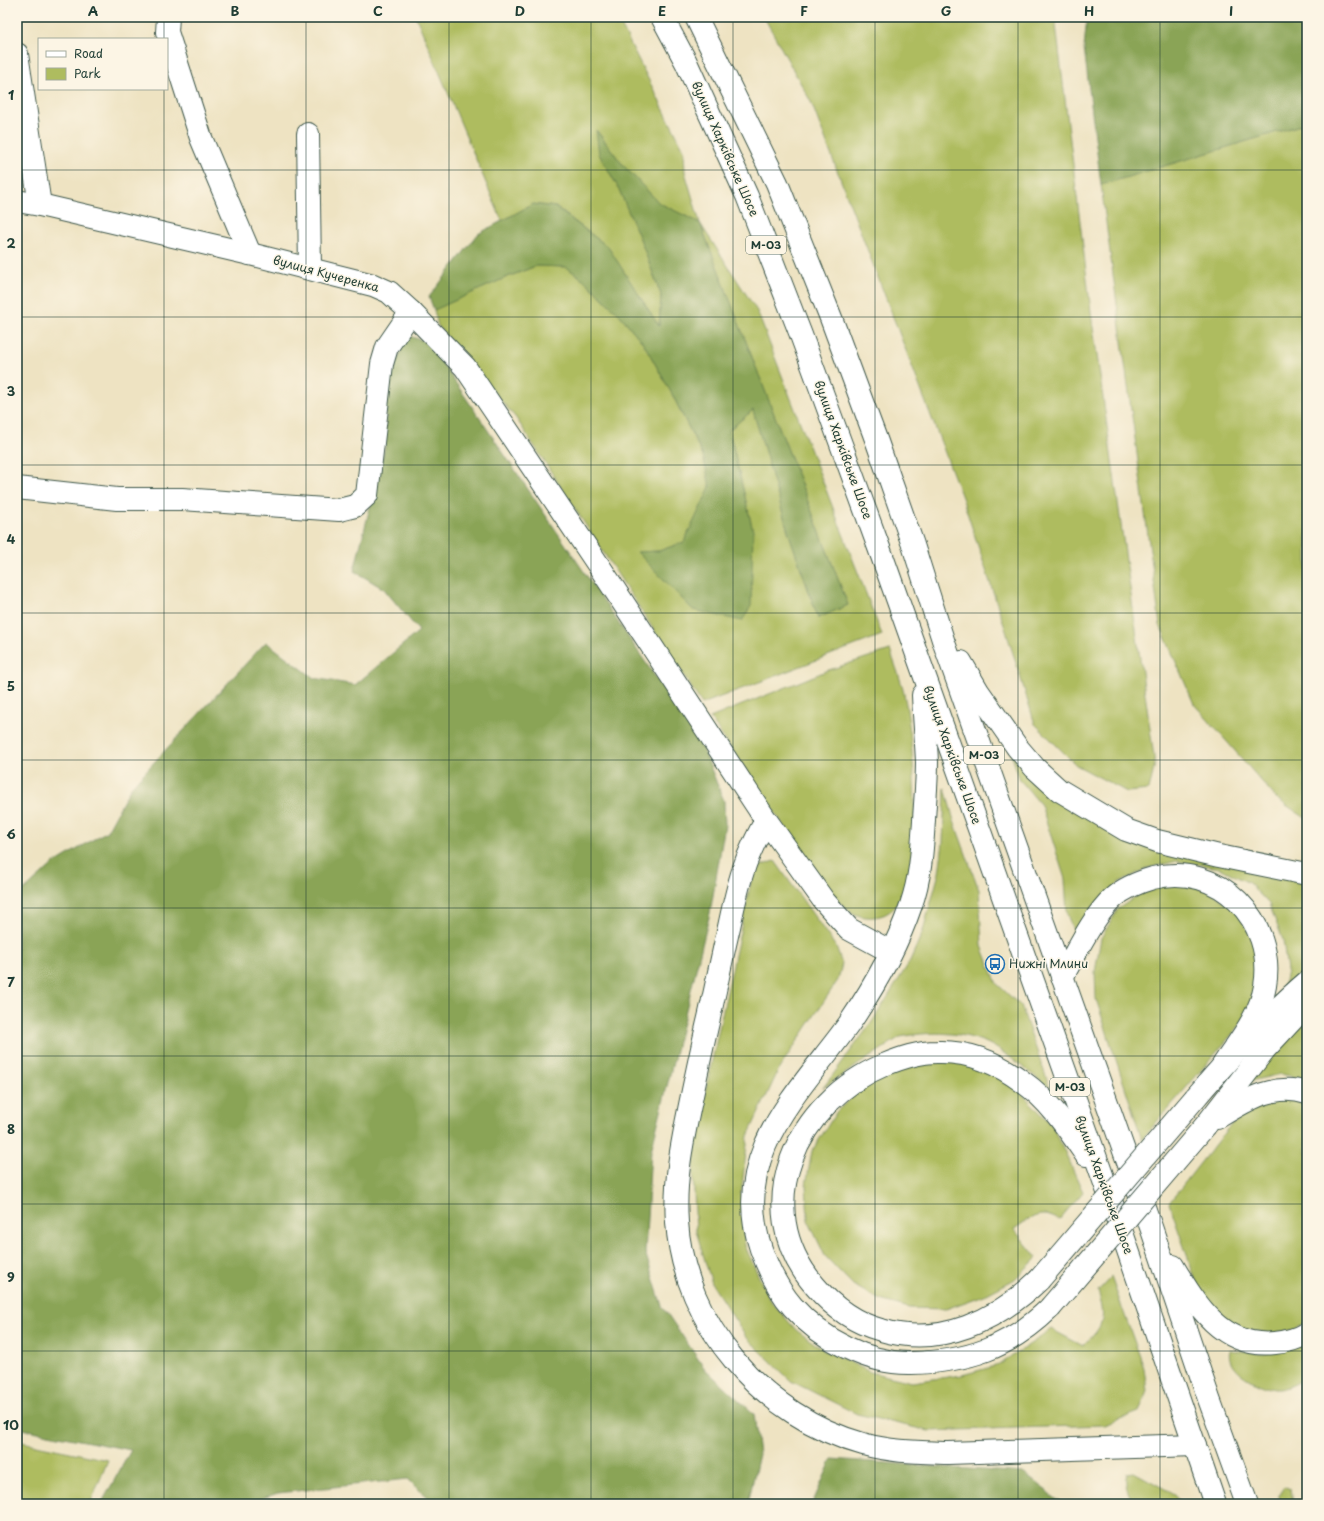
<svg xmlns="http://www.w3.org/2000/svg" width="1324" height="1521" font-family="'Playpen Sans',sans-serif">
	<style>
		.green { fill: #aebc5f; stroke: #667c4a }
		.forest { fill: #8aa456; stroke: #547045 }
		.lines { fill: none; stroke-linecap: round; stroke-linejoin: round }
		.minor-casing { stroke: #3e5649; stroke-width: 24 }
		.highway-casing { stroke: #3e5649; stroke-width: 24 }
		.minor { stroke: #fff; stroke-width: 22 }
		.highway { stroke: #fff; stroke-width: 22 }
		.highway-bridge-casing { stroke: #3e5649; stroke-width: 24; stroke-linecap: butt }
		.highway-bridge { stroke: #fff; stroke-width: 22 }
		.grid { fill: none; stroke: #1f3d34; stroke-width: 1; stroke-opacity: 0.55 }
		.labels { text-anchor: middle; stroke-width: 3; stroke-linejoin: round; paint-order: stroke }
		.shield { fill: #fcf5e5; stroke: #617469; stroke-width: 1 }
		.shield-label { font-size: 11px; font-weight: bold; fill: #1f3d34 }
		.street-label { font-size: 12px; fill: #1f3d34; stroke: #fcf5e5 }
		.poi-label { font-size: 12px; fill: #1f3d34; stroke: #fcf5e5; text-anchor: start }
		.neatline { fill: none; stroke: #1f3d34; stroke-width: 1.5 }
		.grid-label { font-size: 13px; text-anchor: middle; font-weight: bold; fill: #1f3d34 }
	</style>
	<rect width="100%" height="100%" fill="#fcf5e5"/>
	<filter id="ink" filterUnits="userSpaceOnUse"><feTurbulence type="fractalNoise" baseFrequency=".025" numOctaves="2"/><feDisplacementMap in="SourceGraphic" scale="8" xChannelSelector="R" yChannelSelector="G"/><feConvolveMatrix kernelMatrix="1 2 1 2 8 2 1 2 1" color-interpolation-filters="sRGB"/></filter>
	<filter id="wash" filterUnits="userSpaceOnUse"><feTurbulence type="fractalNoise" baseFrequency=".012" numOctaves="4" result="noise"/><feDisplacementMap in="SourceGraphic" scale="16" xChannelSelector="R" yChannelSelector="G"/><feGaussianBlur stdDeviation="0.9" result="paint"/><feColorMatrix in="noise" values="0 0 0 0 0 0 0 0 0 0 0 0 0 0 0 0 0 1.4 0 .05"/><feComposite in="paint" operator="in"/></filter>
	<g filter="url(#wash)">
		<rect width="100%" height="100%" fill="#eee3c2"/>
		<g class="green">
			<path d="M416,17h201l67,133 1,22 15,51 57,88 125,324 -180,69 -186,-286 -78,-92 -4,-16 71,-32 31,-12 30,1 17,12 37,36 24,29 28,50 31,62 8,31 -27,55 -25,9 -21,1 55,58 60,-79 -24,-101 24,-20 35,121 30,87 30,-13 -148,-382 -41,-20 -36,-38 -26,-34 2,23 19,33 23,54 20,54 -2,32 -51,-80 -52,-40 -23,-3 -31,17z"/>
			<path d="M764,17h291l37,303 63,444 -6,26 -22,2 -51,-27 -41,-41 -29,-93 -43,-131 -152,-398z"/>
			<path d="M1307,123v694h-3l-27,-18 -83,-95 -34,-79 -59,-440z"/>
			<path d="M890,650c5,15 12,32 15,49 8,38 26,206 -25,217 -27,6 -38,-11 -55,-30l-115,-168 116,-47z"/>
			<path d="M1009,748l83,68 215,62v97l-25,21 5,-26 -4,-30 -14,-36 -20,-21 -29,-15 -43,-7 -29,7 -30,15 -41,58 -10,-27 -2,-35 -24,-74 -21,-25z"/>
			<path d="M945,788l9,33 25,69 3,56 15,38 24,22 29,82c-18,-13 -48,-40 -68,-47 -26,-10 -55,-9 -82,-4l-77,51 49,-66 37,-59 14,-32 16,-58 4,-30z"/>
			<path d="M775,861l61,86 6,17 -4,16 -59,89 -31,67 -7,59 4,51 24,53 27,31 25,18 49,24 42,10 50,-7 37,-10 46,-31 6,-5 32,17c22,-22 23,-26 15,-55l13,-14 33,91 3,23 -8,21 -35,13 -175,6 -72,-17 -66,-33 -45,-44 -34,-53 -16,-53 -3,-59 4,-42 57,-262z"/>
			<path d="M1185,884l25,7 26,19 16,28 7,30 -3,24 -15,32 -99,115 -46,-140 -1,-27 6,-34 17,-29 20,-14 21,-9z"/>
			<path d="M1307,1015v64l-27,-5 -33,8z"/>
			<path d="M951,1059l35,11 26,13 41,43 30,66 -24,28c-20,-11 -28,-2 -45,9l23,29 -22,21 -28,15 -41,15 -37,-1 -29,-8 -27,-15 -28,-29 -17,-36 -2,-35 6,-34 25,-40 30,-28 38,-19z"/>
			<path d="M1287,1095l20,5v222l-13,8 -25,3 -34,-4 -35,-36 -31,-90 58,-74 29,-25z"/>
			<path d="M1307,1342v35c-10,5 -21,13 -32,12 -16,-2 -51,-19 -45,-39l33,3z"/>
			<path d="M17,1441l91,19 -18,44h-73z"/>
			<path d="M1134,1472l40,22 9,10h-49c-5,-10 -11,-19 -7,-31z"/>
			<path d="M1285,1486l6,3 2,15h-13l-1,-9z"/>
		</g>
		<g class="forest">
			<path d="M1087,17h220v106l-206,62 -17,-137z"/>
			<path d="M596,130l27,35 36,38 41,20 148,382 -30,13 -30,-87 -35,-121 -24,20 24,101 -2,75 -9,15 -49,-11 -56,-58 22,-1 25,-9 26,-55 -7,-31 -31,-62 -28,-50 -24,-29 -37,-36 -17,-12 -30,-1 -31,12 -71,32 -5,-13 49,-63 55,-30 22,3 53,40 51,79 2,-31 -20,-54 -23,-54 -19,-33z"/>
			<path d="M406,335l22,7 273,402 23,57 1,24 -15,88 -59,238 -6,101 17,54 43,63 49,45 5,40 -11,50h-314l-26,-25 -130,14 -33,11h-144l30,-54 -114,-22v-531l36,-33 54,-33 24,-44 135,-145 48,36 41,7 64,-54 -35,-42 -30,-18 31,-124 1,-53z"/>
			<path d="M832,1459l191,14 41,31h-252z"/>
		</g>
	</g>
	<g filter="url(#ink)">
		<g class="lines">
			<defs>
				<g id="minor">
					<path d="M168,17l-1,15 34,106 49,116"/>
					<path d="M17,54l23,151"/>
					<path d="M308,134l2,135"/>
					<path d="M17,201l23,4 210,49 123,31 16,7 22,20 54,55 134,199 167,254"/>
					<path d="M17,488l100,11h65l157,11 16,-4 12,-11 15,-131 5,-17 24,-35"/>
				</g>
				<g id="highway">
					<path d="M662,17l24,45 61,134 54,139 81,221 225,633 108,315"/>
					<path d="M696,17l81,166 54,135 46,124 36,103 31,98 207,584 58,172 38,105"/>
					<path d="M961,662l17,29 39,56 18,21 24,22 67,40 31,11 62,15 88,18"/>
					<path d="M923,695c1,23 3,45 4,67 0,20 -2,39 -3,58 -2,30 -3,56 -13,85 -14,42 -37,82 -62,119 -50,69 -120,131 -88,225 8,22 17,41 32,58 28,32 75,57 118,56 56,-1 98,-15 139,-55"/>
					<path d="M891,952l-42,-23 -25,-28 -58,-81c-9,17 -18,33 -23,51 -6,18 -10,37 -14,56 -7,30 -13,60 -20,91 -7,29 -13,58 -19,87 -8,38 -16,77 -13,117 7,103 87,195 186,222 28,8 56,8 85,9l247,-8"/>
					<path d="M1062,977c14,-24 31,-61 51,-79 11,-10 26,-16 40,-20 66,-17 123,43 112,108 -5,30 -26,55 -42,79"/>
					<path d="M1195,1098c35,-41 71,-81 112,-116"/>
					<path d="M1217,1118c28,-17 56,-36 90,-25"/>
					<path d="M1206,1125l59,-76 42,-45"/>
					<path d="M1173,1266c23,39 50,83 102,77 11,-1 22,-4 32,-10"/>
					<path d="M1039,1280c-42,40 -98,68 -158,50 -26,-7 -49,-24 -66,-44 -68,-79 -18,-185 69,-221 17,-7 34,-13 53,-13 31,-1 61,11 86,30 27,19 45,47 63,73"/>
				</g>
			</defs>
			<use href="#minor" class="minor-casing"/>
			<use href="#highway" class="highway-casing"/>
			<use href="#minor" class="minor"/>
			<use href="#highway" class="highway"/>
			<defs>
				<g id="highway-bridge">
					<path d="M1039,1280l156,-182"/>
					<path d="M1050,1308l156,-183"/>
				</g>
			</defs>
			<use href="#highway-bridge" class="highway-bridge-casing"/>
			<use href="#highway-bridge" class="highway-bridge"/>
		</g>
	</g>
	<path class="grid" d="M164,17v22M306,17v1487M449,17v1487M591,17v1487M733,17v1487M875,17v1487M1018,17v1487M1160,17v1487M164,89v1415M17,170h1290M17,317h1290M17,465h1290M17,613h1290M17,760h1290M17,908h1290M17,1056h1290M17,1204h1290M17,1351h1290"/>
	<defs>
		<symbol id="bus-ring" viewBox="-11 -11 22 22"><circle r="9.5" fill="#fcf5e5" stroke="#1f6fb2" stroke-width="1.5"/><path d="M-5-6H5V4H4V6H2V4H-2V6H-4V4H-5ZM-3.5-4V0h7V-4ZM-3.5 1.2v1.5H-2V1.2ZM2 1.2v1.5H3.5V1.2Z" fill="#1f6fb2"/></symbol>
	</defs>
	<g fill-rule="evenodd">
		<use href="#bus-ring" x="984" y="953" width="22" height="22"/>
	</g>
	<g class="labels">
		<g class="shield">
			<rect x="746" y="236" width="40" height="18" rx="3"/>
			<rect x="964" y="746" width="40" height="18" rx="3"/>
			<rect x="1050" y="1078" width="40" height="18" rx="3"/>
		</g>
		<g class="shield-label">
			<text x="766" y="249">М-03</text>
			<text x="984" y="759">М-03</text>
			<text x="1070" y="1091">М-03</text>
		</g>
		<g class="street-label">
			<text transform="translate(725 149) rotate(66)" y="4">вулиця Харківське Шосе</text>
			<text transform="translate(326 274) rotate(15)" y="4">вулиця Кучеренка</text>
			<text transform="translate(843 450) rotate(70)" y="4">вулиця Харківське Шосе</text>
			<text transform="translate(952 755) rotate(70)" y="4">вулиця Харківське Шосе</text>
			<text transform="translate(1104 1185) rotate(70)" y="4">вулиця Харківське Шосе</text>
		</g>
		<g class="poi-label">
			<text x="1009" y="968">Нижні Млини</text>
		</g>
	</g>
	<rect width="1324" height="1521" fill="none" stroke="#fcf5e5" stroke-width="44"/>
	<rect x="38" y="38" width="130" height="52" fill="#fcf5e5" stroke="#a4ab9e"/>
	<rect x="46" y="51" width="20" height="6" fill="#ffffff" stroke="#a4ab9e"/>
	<text x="74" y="58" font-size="12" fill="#1f3d34">Road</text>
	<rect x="46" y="68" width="20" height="12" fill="#aebc5f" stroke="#a4ab9e"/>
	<text x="74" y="78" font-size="12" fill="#1f3d34">Park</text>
	<rect x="22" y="22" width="1280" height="1477" class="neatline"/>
	<g class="grid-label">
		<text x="93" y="16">A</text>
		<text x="235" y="16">B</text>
		<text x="378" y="16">C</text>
		<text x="520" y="16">D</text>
		<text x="662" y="16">E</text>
		<text x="804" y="16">F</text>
		<text x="946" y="16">G</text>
		<text x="1089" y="16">H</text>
		<text x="1231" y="16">I</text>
		<text x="11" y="100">1</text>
		<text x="11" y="248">2</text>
		<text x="11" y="396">3</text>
		<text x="11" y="544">4</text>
		<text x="11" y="691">5</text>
		<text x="11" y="839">6</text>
		<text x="11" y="987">7</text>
		<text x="11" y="1134">8</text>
		<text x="11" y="1282">9</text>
		<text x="11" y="1430">10</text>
	</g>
</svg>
